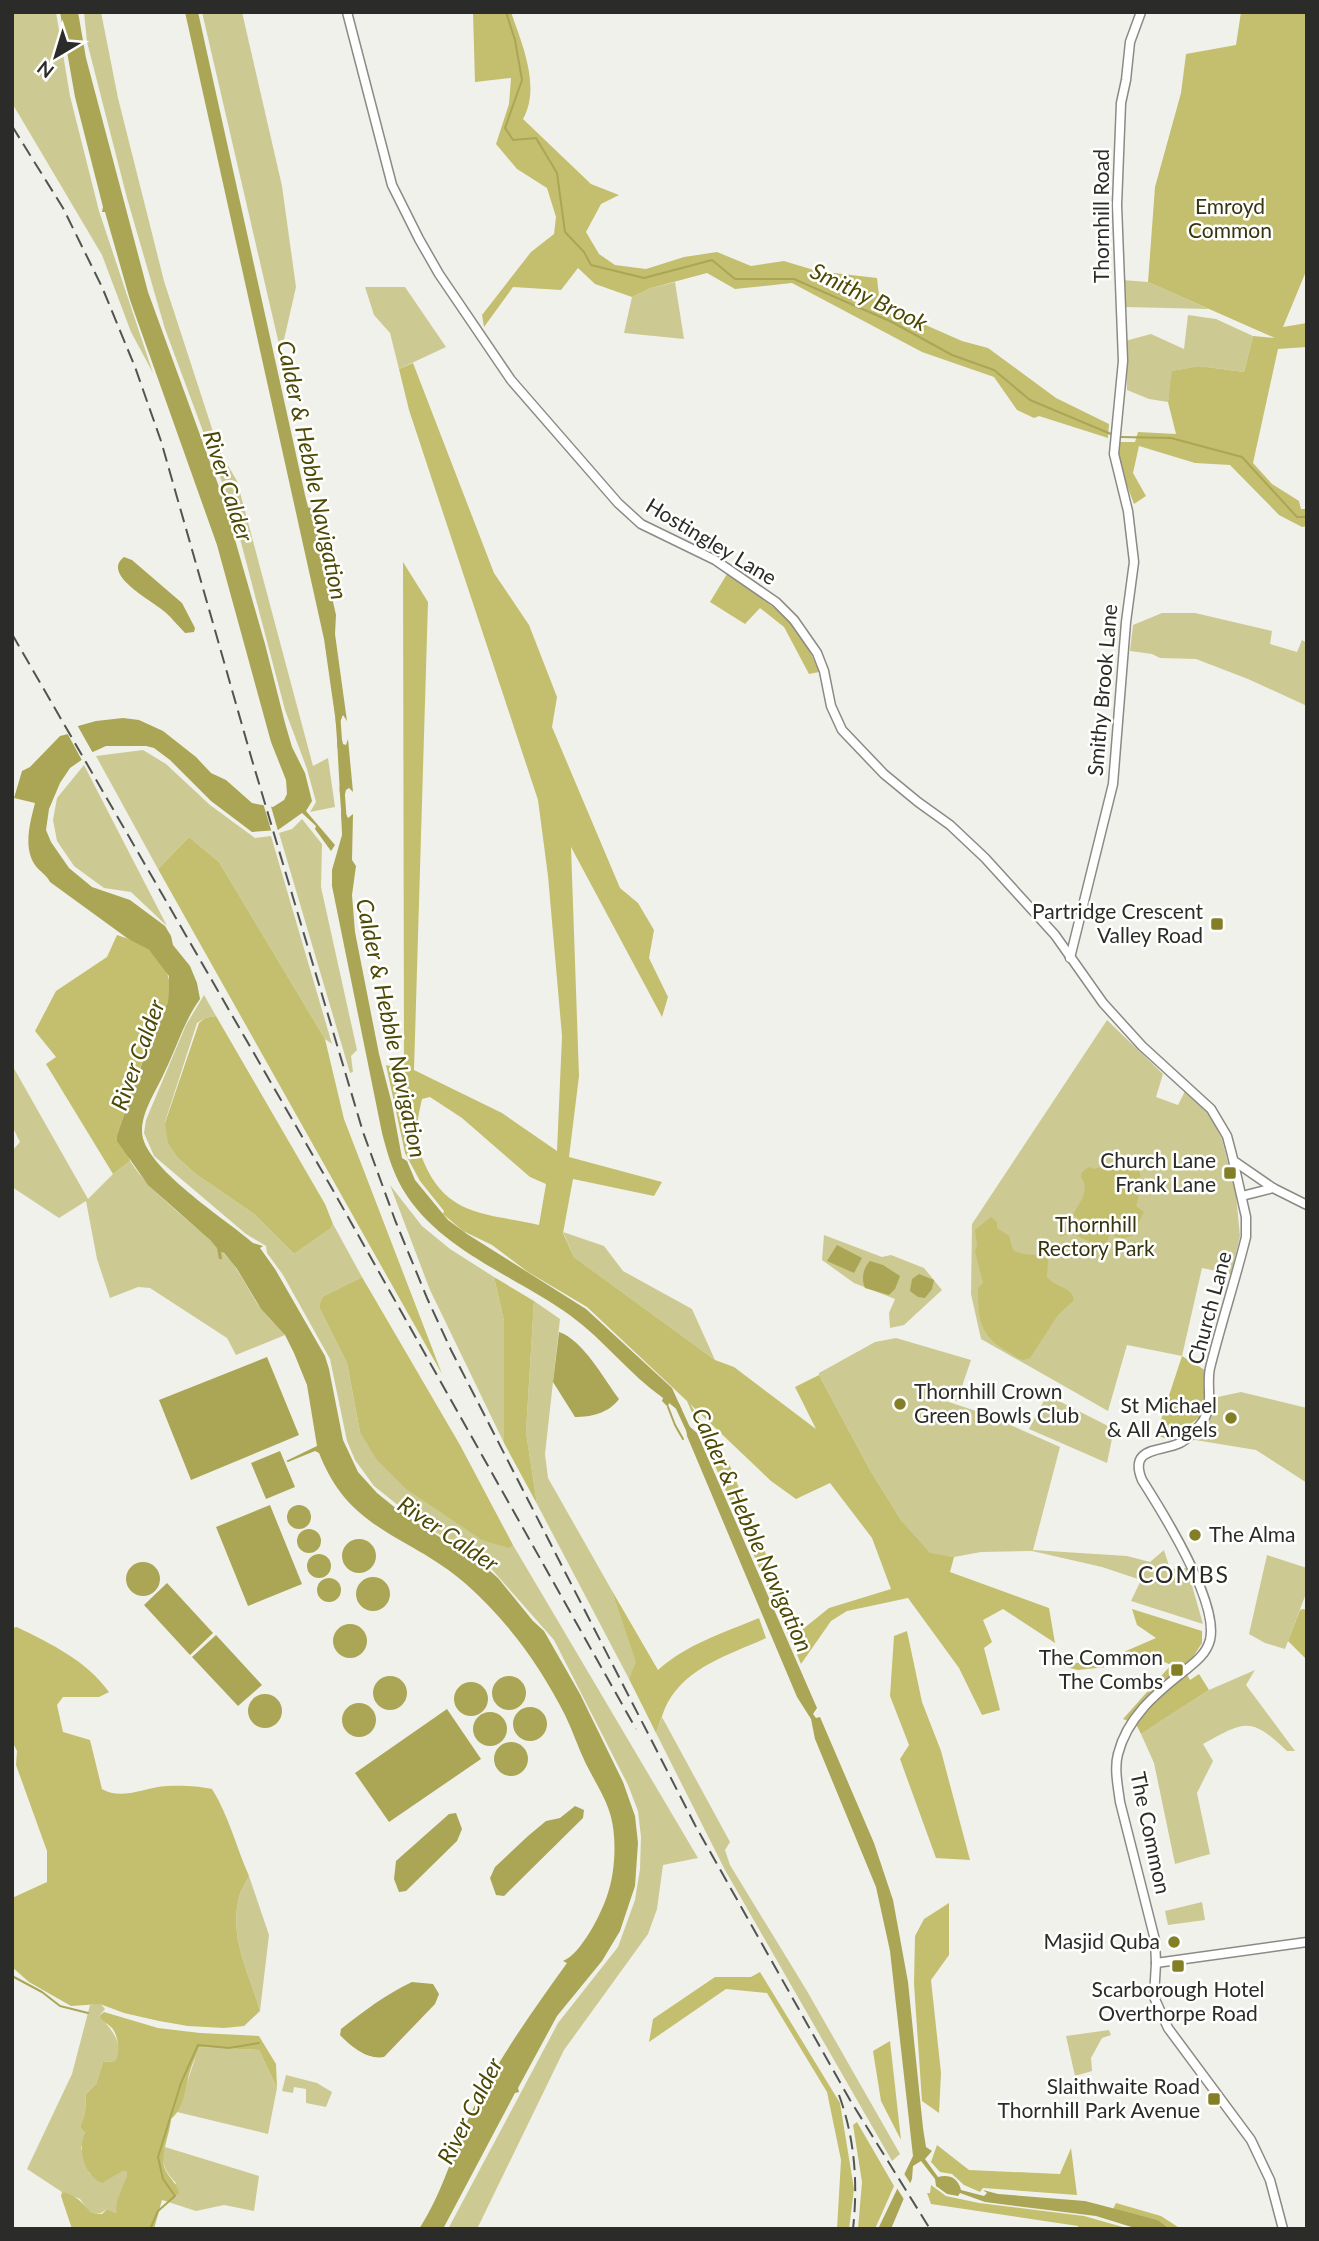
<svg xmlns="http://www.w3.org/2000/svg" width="1319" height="2241" font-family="Lato,sans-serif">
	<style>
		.green { fill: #ccca92 }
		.forest { fill: #c3bf6e; fill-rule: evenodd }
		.water { fill: #aaa655 }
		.pier { fill: #f1f1eb }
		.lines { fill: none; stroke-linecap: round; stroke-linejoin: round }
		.stream { stroke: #aaa655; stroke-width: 2 }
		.canal { stroke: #aaa655; stroke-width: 5 }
		.secondary-casing { stroke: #8b8a85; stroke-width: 11 }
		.secondary { stroke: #fff; stroke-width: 8 }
		.rail { stroke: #535350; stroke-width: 2; stroke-dasharray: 14 7; stroke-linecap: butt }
		.poi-dot { fill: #837f26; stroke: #fffffe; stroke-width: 2.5 }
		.labels { text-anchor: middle; stroke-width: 5; stroke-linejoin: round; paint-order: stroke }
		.park-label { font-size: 21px; fill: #373511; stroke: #fffffe }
		.street-label { font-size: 21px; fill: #2b2b29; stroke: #fffffe }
		.poi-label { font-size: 21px; fill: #2b2b29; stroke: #fffffe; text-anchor: end }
		.water-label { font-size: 23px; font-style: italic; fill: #4c4806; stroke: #fffffe }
		.neighbourhood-label { font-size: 23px; letter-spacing: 2px; fill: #2b2b27; stroke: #fffffe }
	</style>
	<rect width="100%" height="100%" fill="#f1f1eb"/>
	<g class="green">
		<path d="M12,12h44l14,84 29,115 54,162 -22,-41 -29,-77 -90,-152z"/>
		<path d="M84,12h17l17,86 46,183 55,169 18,31 76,285 15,-8 7,49 -25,5 6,-10 -9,-33 -22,-59 -52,-198 -68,-183 -38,-131 -40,-156z"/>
		<path d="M202,12h40l40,174 14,101 -15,66z"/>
		<path d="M1122,280l26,2 61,27 -84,-2z"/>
		<path d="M675,282l9,57 -60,-6 8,-36 19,-9z"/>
		<path d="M365,287h40l41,60 -47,22 -9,-36 -16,-18z"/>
		<path d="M1188,315l28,4 37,17 -9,36 -45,-6 -26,5 -5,31 -19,-3 -22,-9 -2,-49 26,-7 33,15z"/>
		<path d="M1162,613h33l77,18 -2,13 27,8 5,-12 5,3v63l-59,-27 -52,-20 -36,-1 -8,-4 -22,-3 3,-26z"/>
		<path d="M143,750l23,14 44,41 45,33 16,-2 61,208 -7,-5 -106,-177 -30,-25 -31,32 -62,-113z"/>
		<path d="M84,765l83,161 -36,-34 -27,-4 -30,-22 -17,-25 -4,-21 4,-22z"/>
		<path d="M302,819l20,25 -1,43 36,163 -6,6 2,16 -3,1 -71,-240 13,-4z"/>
		<path d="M204,995l12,21 -11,2 -8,5 -32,99 14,37 17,15 58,40 40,40 36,-25 3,-5 29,53 -40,20 -3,10 28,56 13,69 148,115 5,-2 185,313 -35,7 -6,44 -9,25 -84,116 -87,179h-29l110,-206 60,-76 17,-47 5,-31 1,-32 -3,-26 -10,-26 -74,-145 -67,-76 -68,-42 -45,-36 -19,-26 -8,-19 -17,-82 -47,-84 -16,-22 -1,-7 -20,-12 -92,-78 -10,-23 2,-13 40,-95z"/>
		<path d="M1107,1020l56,54 -7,23 22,8 7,-14 24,22 13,26 14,56 4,41 -9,38 -29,-6 -20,88 -55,-11 -19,66 -127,-72 -10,-45 1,-70z"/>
		<path d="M12,1065l76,134 25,-25 17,-13c25,38 66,62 96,95 14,15 22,34 33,50 7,10 18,19 26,29l-49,20 -9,-17 -77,-50 -12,-1 -28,11 -13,-39 -11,-58 -27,17 -47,-31v-36l8,-9 -8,-16z"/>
		<path d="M390,1185l32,41 28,23 44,28 10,44v122l-74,-153z"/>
		<path d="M563,1232l41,14 19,25 69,38 23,51 -141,-103z"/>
		<path d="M824,1235l58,22 9,-2 33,13 18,22 -38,35 -14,3 -1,-15 6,-14 -41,-16 -32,-23z"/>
		<path d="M534,1301l26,18 -15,135 3,24 63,111 26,74 -8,16 -92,-175 -11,-72z"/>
		<path d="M896,1338l75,22 -14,41 -14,-1 45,15 72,32 -27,103 94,6 23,6 14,-12 6,19 17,-1 16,56 -72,-23 10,-21 -39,-13 -70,-16 -51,1 -27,5 -24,-3 -29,-34 -31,-50 -51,-95v-2l56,-31z"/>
		<path d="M1241,1392l66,16v75l-51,-33 -67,-11 24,-41z"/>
		<path d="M1047,1395l67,34 -7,34 -78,-34z"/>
		<path d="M1267,1555l40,13v23l-22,58 -20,-6 -16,-9z"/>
		<path d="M1255,1670l-9,15 49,66h-8c-36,-34 -41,-31 -84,-7l10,17 -16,32 13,61 -35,10 -21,-101 -13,-29 68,-44z"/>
		<path d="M662,1717l68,125 -5,8 5,15 77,126 93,163 -8,7 -167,-291 -69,-137z"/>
		<path d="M249,1876l20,59 -9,76c-10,-36 -30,-70 -22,-109 1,-9 7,-18 11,-26z"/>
		<path d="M1202,1902l3,18 -37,5 -3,-14z"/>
		<path d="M100,2003l5,6 -6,7c11,11 27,29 16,45l-12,1 -7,22 -10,10 -1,19 -5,14 5,6 -4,15 9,26 20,4 13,-7 4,1v4l-11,37 -9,-4 -6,4 -10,1 -11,-15 -18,-7 -35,-23 45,-95 18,-69z"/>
		<path d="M1109,2030l2,5 -9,3 -11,20 1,13 -17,5 -9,-40z"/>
		<path d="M199,2047l60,3 18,38 -9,46 -91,-22z"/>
		<path d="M286,2075l31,8 15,9 -6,15 -20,-4v-14l-12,-2 -1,6 -11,-2z"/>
		<path d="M165,2147l94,29 -5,35 -30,-6 -28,6 -34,-11 14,-17c-10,-11 -17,-21 -11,-36z"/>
	</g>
	<g class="forest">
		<path d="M473,12h38c11,32 30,75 12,107l68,65 28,11 -18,9 -15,28 13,22 16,11 31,4 38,-12 33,-5 34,14 33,-5 33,10 60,7 3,27 82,36 26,7 68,50 53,26 -1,14 -69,-22 -5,2 -17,-8 -23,-33 -72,-25 -130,-69 -57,6 -28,-16 -56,15 -19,9 -37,-13 -17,-16 -17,22 -48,-3 -29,40 -2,-12 49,-63 23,-18 2,-17 -9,-29 -30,-19 -21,-25 13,-40 2,-26 -36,4z"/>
		<path d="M1241,12h66v257l-24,58 24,-4v24l-29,2 -25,114 19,21 27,17 2,8h6v17l-5,1 -23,-12 -49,-50 -35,-2 -56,-17 -6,27 13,23 -12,8 -17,-45 1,-17h17l3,-10 38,2 -8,-32 4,-31 27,-5 45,6 9,-36 22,2 -127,-56 7,-95 26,-94 5,-39 50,-9z"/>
		<path d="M413,363l81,210 35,52 28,72 -5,30 68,161 18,15 16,27 -5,28 19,39 -6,20 -91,-170 8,229 -10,81 93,25 -8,14 -81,-17 -10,54 11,24 141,103 19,7 82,62 -21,-42 24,-12 51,95 31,50 29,33 24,4 -4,15 99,36 6,35 -52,-34 -20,11 9,22 -8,6 16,62 -18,5 -23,-47 -51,-70 -61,13 -16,10 -30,43 -114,-263 -100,-94 -59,-35 -36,-27 -29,-14 -20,-17 1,-3 -24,-30 -15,-28 -19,-88 18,5 -1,-508 25,40 -14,468 88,43 55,38 5,-115 -14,-160 -10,-76 -129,-390 -10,-41zM430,1097l32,21 68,59 16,7 -7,41c-45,-11 -87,-7 -111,-54 -15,-30 -13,-40 -6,-72zM690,1404l81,77 25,18 34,-16 42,55 19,51 -62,19 -31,25 -70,-172z"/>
		<path d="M727,574c43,29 73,47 92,98l-10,2 -25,-47 -24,-19 -15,16 -35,-22z"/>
		<path d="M189,837l30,25 106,177 19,80 98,255 -284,-505z"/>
		<path d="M117,935l15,5 17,10 18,22 2,8 -1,22 -14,26 -37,107c4,10 10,16 13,26l-17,13 -67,-110 10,-7 -21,-26 21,-40 51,-34z"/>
		<path d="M216,1016l109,188 8,20 -3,5 -36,25 -40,-40 -58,-40 -17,-15 -11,-16 -3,-20 34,-100 6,-5z"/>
		<path d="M1111,1164l28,5 3,16 -5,6 2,5 -3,10 8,6 -12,24c-8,3 -14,3 -22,-2l-3,8 -7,4 -30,-13 -10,4 -1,-2 11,-12 8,1 5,-3 -9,-5v-3c7,-12 16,-24 7,-36l1,-5 7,-5 5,2z"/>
		<path d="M991,1217l6,5v6l12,8 4,14c12,8 23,1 35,10l-1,17c10,12 25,9 27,23l-16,15 -28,43 -7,2c-6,-1 -9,-5 -15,-8 -29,-17 -30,-33 -30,-64l5,-5 -8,-32 2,-5 -2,-16z"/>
		<path d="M362,1277l98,168 53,100 -4,3 -27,-8 -76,-51 -29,-29 -17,-28 -13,-69 -28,-56 3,-10z"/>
		<path d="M494,1277l40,24 -8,131 11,72 -33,-61v-122z"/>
		<path d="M1182,1356l26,16 -7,44 -31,24 -14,-5z"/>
		<path d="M611,1589l47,81c29,-26 65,-37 101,-52l7,20c-35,16 -78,28 -98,64 -5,9 -8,21 -12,31l-27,-54 7,-17z"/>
		<path d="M1132,1609l70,22v12l-9,14 -34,30 -31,34 -5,-2 48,-54 -9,-4 -84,9 -16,-4 57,-12 37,-16 -19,-13z"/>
		<path d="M1303,1609l4,1v50l-19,-19 12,-31z"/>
		<path d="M17,1627c34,17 69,33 92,65l-10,5h-36l-6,8 6,27 27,8 12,49c20,12 43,-2 65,-3 14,-1 32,0 45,3 17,27 24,58 37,87 -4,8 -10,17 -11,26 -8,39 12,73 22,109l-16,15 -20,2 -36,-2 -29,-5 -35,-8 -24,-9 -29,2 -42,-24 -17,-15v-69l35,-16v-31l-31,-86 1,-14 -5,-10v-113z"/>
		<path d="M907,1631l15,71 19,49 29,109 -34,-2 -36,-99 9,-14 -19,-49 4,-60z"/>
		<path d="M1186,1673l4,7 9,-6 10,16 -68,44 -5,-10 26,-31z"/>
		<path d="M949,1903v52l-18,25 10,93 -2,40 -17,-12 -8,-117 1,-48 9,-17z"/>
		<path d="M760,1972l80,131 14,86 -5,40h-12l4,-69 -14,-68 -60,-99 -41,-4 -77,53 4,-23 62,-42h36z"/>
		<path d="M104,2012l54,16 42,5 59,3 17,28 1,24 -18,-38 -60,-3c-2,8 -6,14 -8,21 -6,17 -6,40 -20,51 -1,15 -12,38 -6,50 4,9 11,13 14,24l-10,8 -7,-1 -8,29h-82l-11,-33 1,-4c13,2 21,11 29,21l11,1 5,-5 9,4 1,-12 10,-25v-4l-4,-1 -21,12c-18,-8 -25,-34 -17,-50l-5,-6 5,-14 1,-19 10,-10 7,-22 12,-1c6,-8 3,-26 -3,-33 -5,-5 -9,-6 -13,-12z"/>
		<path d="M890,2041l11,99 -20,-39 -8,-50z"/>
		<path d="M857,2122l37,64 -19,43h-17l4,-47 -9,-57z"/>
		<path d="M937,2145l32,25 91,4 11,-26 6,47 -94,-7 -3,4 -16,-7 -12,-11 -12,-2 -9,-10z"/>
		<path d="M931,2185l15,11 33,7 105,13 46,13h-52v-3l-147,-22 -4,-11h3z"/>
		<path d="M1116,2203l45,13 20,13h-11l-12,-9 -45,-11z"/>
	</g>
	<g class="water">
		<path d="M60,12h18l8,46 62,234 75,206 42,146 20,79 7,24 13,26 7,28 -6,10 29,34 -4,6 -16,-22 1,-3 -14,-13 -24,17 -26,2 -41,-31 -41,-41 -16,-12 -8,-2h-40l-13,6 -23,16 -10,15 -11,26 -3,21 5,12 18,26 23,19 38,13 35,26 6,10 2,9 17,21 7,17 3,16c-17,24 -22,46 -35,72 -8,19 -23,39 -23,60 -1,35 85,89 111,112l10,3 -3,2 15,21 50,87 4,13 14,71 15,32 19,21 26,21 78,49 17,15 35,43 11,10 36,63 43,88 12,34 3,27 -3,43 -15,45 -18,30 -45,55 -39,72 1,4 -4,1 -72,136h-24c25,-38 35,-82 55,-122 27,-52 60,-98 93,-144l-4,-2c18,-7 38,-47 44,-65 8,-22 10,-56 4,-79 -5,-19 -16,-35 -25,-53 -8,-16 -13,-33 -21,-49 -24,-48 -58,-95 -99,-131 -57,-50 -116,-51 -147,-131l-4,-2 -27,11 -2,-1 31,-15 -10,-61 -13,-32 -9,-18 -24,-26 -24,-40 -13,-16 -3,-1 1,7h-3l-2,-11 -7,-8 -62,-55 -31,-44v-6l37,-106 14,-27 1,-26 -20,-26 -22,-12 -77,-56c-4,-8 -10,-10 -15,-17 -12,-18 -5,-42 0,-62l-21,-5 8,-27 8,-4 30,-31 8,-2 10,-8 18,-5 27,-3 16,2 24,11 33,26 15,16 15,7 26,23 21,4 11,-7 3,-6 -1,-14 -15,-38 -54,-197 -87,-245 -25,-88h-3l1,-5 -28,-110z"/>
		<path d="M185,12h13l107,483 3,12 4,2 24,106 -1,19 12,87 -4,-6 -3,7 -4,1 -12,-84z"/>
		<path d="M124,557l8,3 50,43 13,25 -1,4 -9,1c-7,-7 -13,-15 -20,-21 -10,-10 -65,-37 -41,-55z"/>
		<path d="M348,739l5,53 -4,-4 -3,2 -1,4h-5l-3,-54h5l1,4 3,1z"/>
		<path d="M341,812h4l3,6 5,-4 -1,46 4,6 -4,29 3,37 24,122 13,50 10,54 5,3 8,19 33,40 19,14 119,75 86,79 10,22 -3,1 -10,-8 -1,4 -6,-6 1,-3c-34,-24 -59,-58 -92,-82 -56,-41 -132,-65 -169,-128 -10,-18 -15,-36 -20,-55l-50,-247v-16l10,-35z"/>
		<path d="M837,1245l25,13 -8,15 -27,-12z"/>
		<path d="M870,1261l13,4 17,11 -5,13 -6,6 -24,-7c-4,-9 -2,-20 5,-27z"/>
		<path d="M919,1274l15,6 -2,9 -7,9 -7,-1 -8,-6 2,-12z"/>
		<path d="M559,1332c24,8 45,47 60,67 -10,14 -28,18 -44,18l-22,-35z"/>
		<path d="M267,1357l32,78 -108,45 -32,-80z"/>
		<path d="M689,1426l8,7 120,275 -4,6 3,4 4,-1 54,126 19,57 15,82 15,146 3,19 6,4 -7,8 13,18c10,-3 20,0 23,13l23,6 3,-3 -4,-3 15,4 87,7 73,19 12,9h-32l-42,-13 -111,-14 -25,-9 -2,3 -11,-2 -11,-8 -1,-7 -14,-18 -8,5 -1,13 -21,50h-13l35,-73 -23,-205 -14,-64 -61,-148 -4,-20 -14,-22 -110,-261 -1,-9z"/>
		<path d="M280,1451l15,36 -29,12 -15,-36z"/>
		<circle cx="299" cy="1517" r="12"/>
		<path d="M270,1505l32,79 -54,22 -32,-79z"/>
		<circle cx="309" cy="1541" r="12"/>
		<circle cx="359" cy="1556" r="17"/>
		<circle cx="319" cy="1566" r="12"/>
		<circle cx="143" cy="1579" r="17"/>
		<circle cx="373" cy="1594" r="17"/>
		<circle cx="329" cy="1590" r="12"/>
		<path d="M167,1583l46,50 -23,22 -46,-50z"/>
		<circle cx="350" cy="1641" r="17"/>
		<path d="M216,1635l46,50 -24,21 -46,-49z"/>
		<circle cx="509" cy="1693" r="17"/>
		<circle cx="390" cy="1693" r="17"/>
		<circle cx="471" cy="1699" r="17"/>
		<circle cx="265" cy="1711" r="17"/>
		<circle cx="359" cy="1720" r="17"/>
		<circle cx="530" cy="1724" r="17"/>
		<path d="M447,1709l34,50 -92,63 -34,-49z"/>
		<circle cx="490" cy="1729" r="17"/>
		<circle cx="511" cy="1759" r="17"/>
		<path d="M575,1806l9,4 -1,8 -79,78 -8,-1 -6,-17 5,-11 33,-31 18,-15 14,-3z"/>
		<path d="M456,1813l6,16 -5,12 -51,50 -7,1 -5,-13 2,-18 53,-47z"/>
		<path d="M412,1982l21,2 6,10 -4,10 -51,53c-16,3 -33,-10 -44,-22l1,-6c23,-18 45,-35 71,-47z"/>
	</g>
	<g class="pier">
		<path d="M76,723l18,32 -10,9 -18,-33z"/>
		<path d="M263,803h7l8,28 -6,2z"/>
		<path d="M901,2169l11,17 -7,15 -10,-16z"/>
	</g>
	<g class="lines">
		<g class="stream">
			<path d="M506,12l9,28 7,40 -17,48 8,12 23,-2 21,35 8,59 19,20 7,13 53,13 68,-18 23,19h59l98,43 60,33 42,15 36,30 81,34"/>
			<path d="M1120,437l51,1 71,19 55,60h10"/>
			<path d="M668,1407l7,18 8,14"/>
			<path d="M12,1976l30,16 18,14 28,7"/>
			<path d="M150,2229l8,-18 17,-15 -12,-17 -5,-22 23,-74 17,-38 31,3 30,-5"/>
		</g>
		<g class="canal">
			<path d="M338,719l2,28"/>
			<path d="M342,788l2,29"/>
			<path d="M677,1405l12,26"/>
		</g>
		<defs>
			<g id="secondary">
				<path d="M347,12l45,173 27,54 20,35 72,106 107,123 23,21 74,36 61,42 18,18 23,33 7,18 7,35 11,24 42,44 34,28 32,23 35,33 70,77 48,68 39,43 69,63 16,27 5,19 14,62v20c-11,44 -25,87 -36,131 -4,18 4,36 -7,53 -5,7 -15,18 -23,22 -18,9 -52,3 -38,37 21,33 77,122 68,160 -4,15 -16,23 -27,32 -28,22 -56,46 -65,82 -4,14 0,33 2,48l35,138 1,23 -2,34 14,31 83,112 19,40 13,49"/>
				<path d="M1070,958l43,-174 13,-162 8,-60 -6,-51 -14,-57 9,-93 -6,-156 4,-102 5,-23 4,-38 11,-30"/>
				<path d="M1234,1161l39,27 34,17"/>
				<path d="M1242,1196l31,-8"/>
				<path d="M1156,1963l151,-21"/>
			</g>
		</defs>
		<use href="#secondary" class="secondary-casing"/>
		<use href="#secondary" class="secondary"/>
		<g class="rail">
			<path d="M12,126l51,82 39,79 33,80 26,74 91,319 111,372 32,88 32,78 24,52 244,475 155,275 80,129"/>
			<path d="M12,634l318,551 306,544"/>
			<path d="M839,2095c16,44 19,88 14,134"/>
		</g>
	</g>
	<g class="poi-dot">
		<rect x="1210" y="917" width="14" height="14" rx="3.5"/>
		<rect x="1223" y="1166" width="14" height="14" rx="3.5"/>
		<circle cx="900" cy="1404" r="7"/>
		<circle cx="1231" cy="1418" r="7"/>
		<circle cx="1195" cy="1535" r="7"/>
		<rect x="1170" y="1663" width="14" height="14" rx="3.5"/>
		<circle cx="1174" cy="1942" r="7"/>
		<rect x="1171" y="1959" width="14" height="14" rx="3.5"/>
		<rect x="1207" y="2092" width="14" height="14" rx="3.5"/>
	</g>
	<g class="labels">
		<g class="park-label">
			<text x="1230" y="214">Emroyd<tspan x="1230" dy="24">Common</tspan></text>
			<text x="1096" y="1232">Thornhill<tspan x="1096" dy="24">Rectory Park</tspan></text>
		</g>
		<g class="street-label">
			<text transform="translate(1102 216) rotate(-90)" y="7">Thornhill Road</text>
			<text transform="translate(711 542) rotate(31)" y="7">Hostingley Lane</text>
			<text transform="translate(1103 690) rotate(-85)" y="7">Smithy Brook Lane</text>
			<text transform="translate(1210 1308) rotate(-75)" y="7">Church Lane</text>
			<text transform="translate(1150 1833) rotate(78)" y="7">The Common</text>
		</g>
		<g class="poi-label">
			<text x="1203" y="919">Partridge Crescent<tspan x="1203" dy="24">Valley Road</tspan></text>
			<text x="1216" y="1168">Church Lane<tspan x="1216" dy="24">Frank Lane</tspan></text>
			<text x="914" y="1399" text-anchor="start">Thornhill Crown<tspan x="914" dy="24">Green Bowls Club</tspan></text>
			<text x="1217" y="1413">St Michael<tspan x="1217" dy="24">&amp; All Angels</tspan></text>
			<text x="1209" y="1542" text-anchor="start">The Alma</text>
			<text x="1163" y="1665">The Common<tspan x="1163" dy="24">The Combs</tspan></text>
			<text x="1160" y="1949">Masjid Quba</text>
			<text x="1178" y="1997" text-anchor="middle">Scarborough Hotel<tspan x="1178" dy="24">Overthorpe Road</tspan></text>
			<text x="1200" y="2094">Slaithwaite Road<tspan x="1200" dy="24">Thornhill Park Avenue</tspan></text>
		</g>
		<g class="water-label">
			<text transform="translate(869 297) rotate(26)" y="8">Smithy Brook</text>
			<text transform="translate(312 470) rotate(78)" y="8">Calder &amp; Hebble Navigation</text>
			<text transform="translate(228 486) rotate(72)" y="8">River Calder</text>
			<text transform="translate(391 1028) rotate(78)" y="8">Calder &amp; Hebble Navigation</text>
			<text transform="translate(138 1055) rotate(-70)" y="8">River Calder</text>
			<text transform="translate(752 1530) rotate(66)" y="8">Calder &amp; Hebble Navigation</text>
			<text transform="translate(448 1534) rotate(34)" y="8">River Calder</text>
			<text transform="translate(470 2111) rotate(-63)" y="8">River Calder</text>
		</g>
		<g class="neighbourhood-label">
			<text x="1184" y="1583">COMBS</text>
		</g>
	</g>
	<rect width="1319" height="2241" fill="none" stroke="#2b2b29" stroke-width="28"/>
	<g transform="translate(56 56) rotate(218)" stroke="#fffffe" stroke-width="5" paint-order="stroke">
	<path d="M0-5L12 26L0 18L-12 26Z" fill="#2b2b29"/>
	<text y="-10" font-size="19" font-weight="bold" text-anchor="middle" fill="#2b2b29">N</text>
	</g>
</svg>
